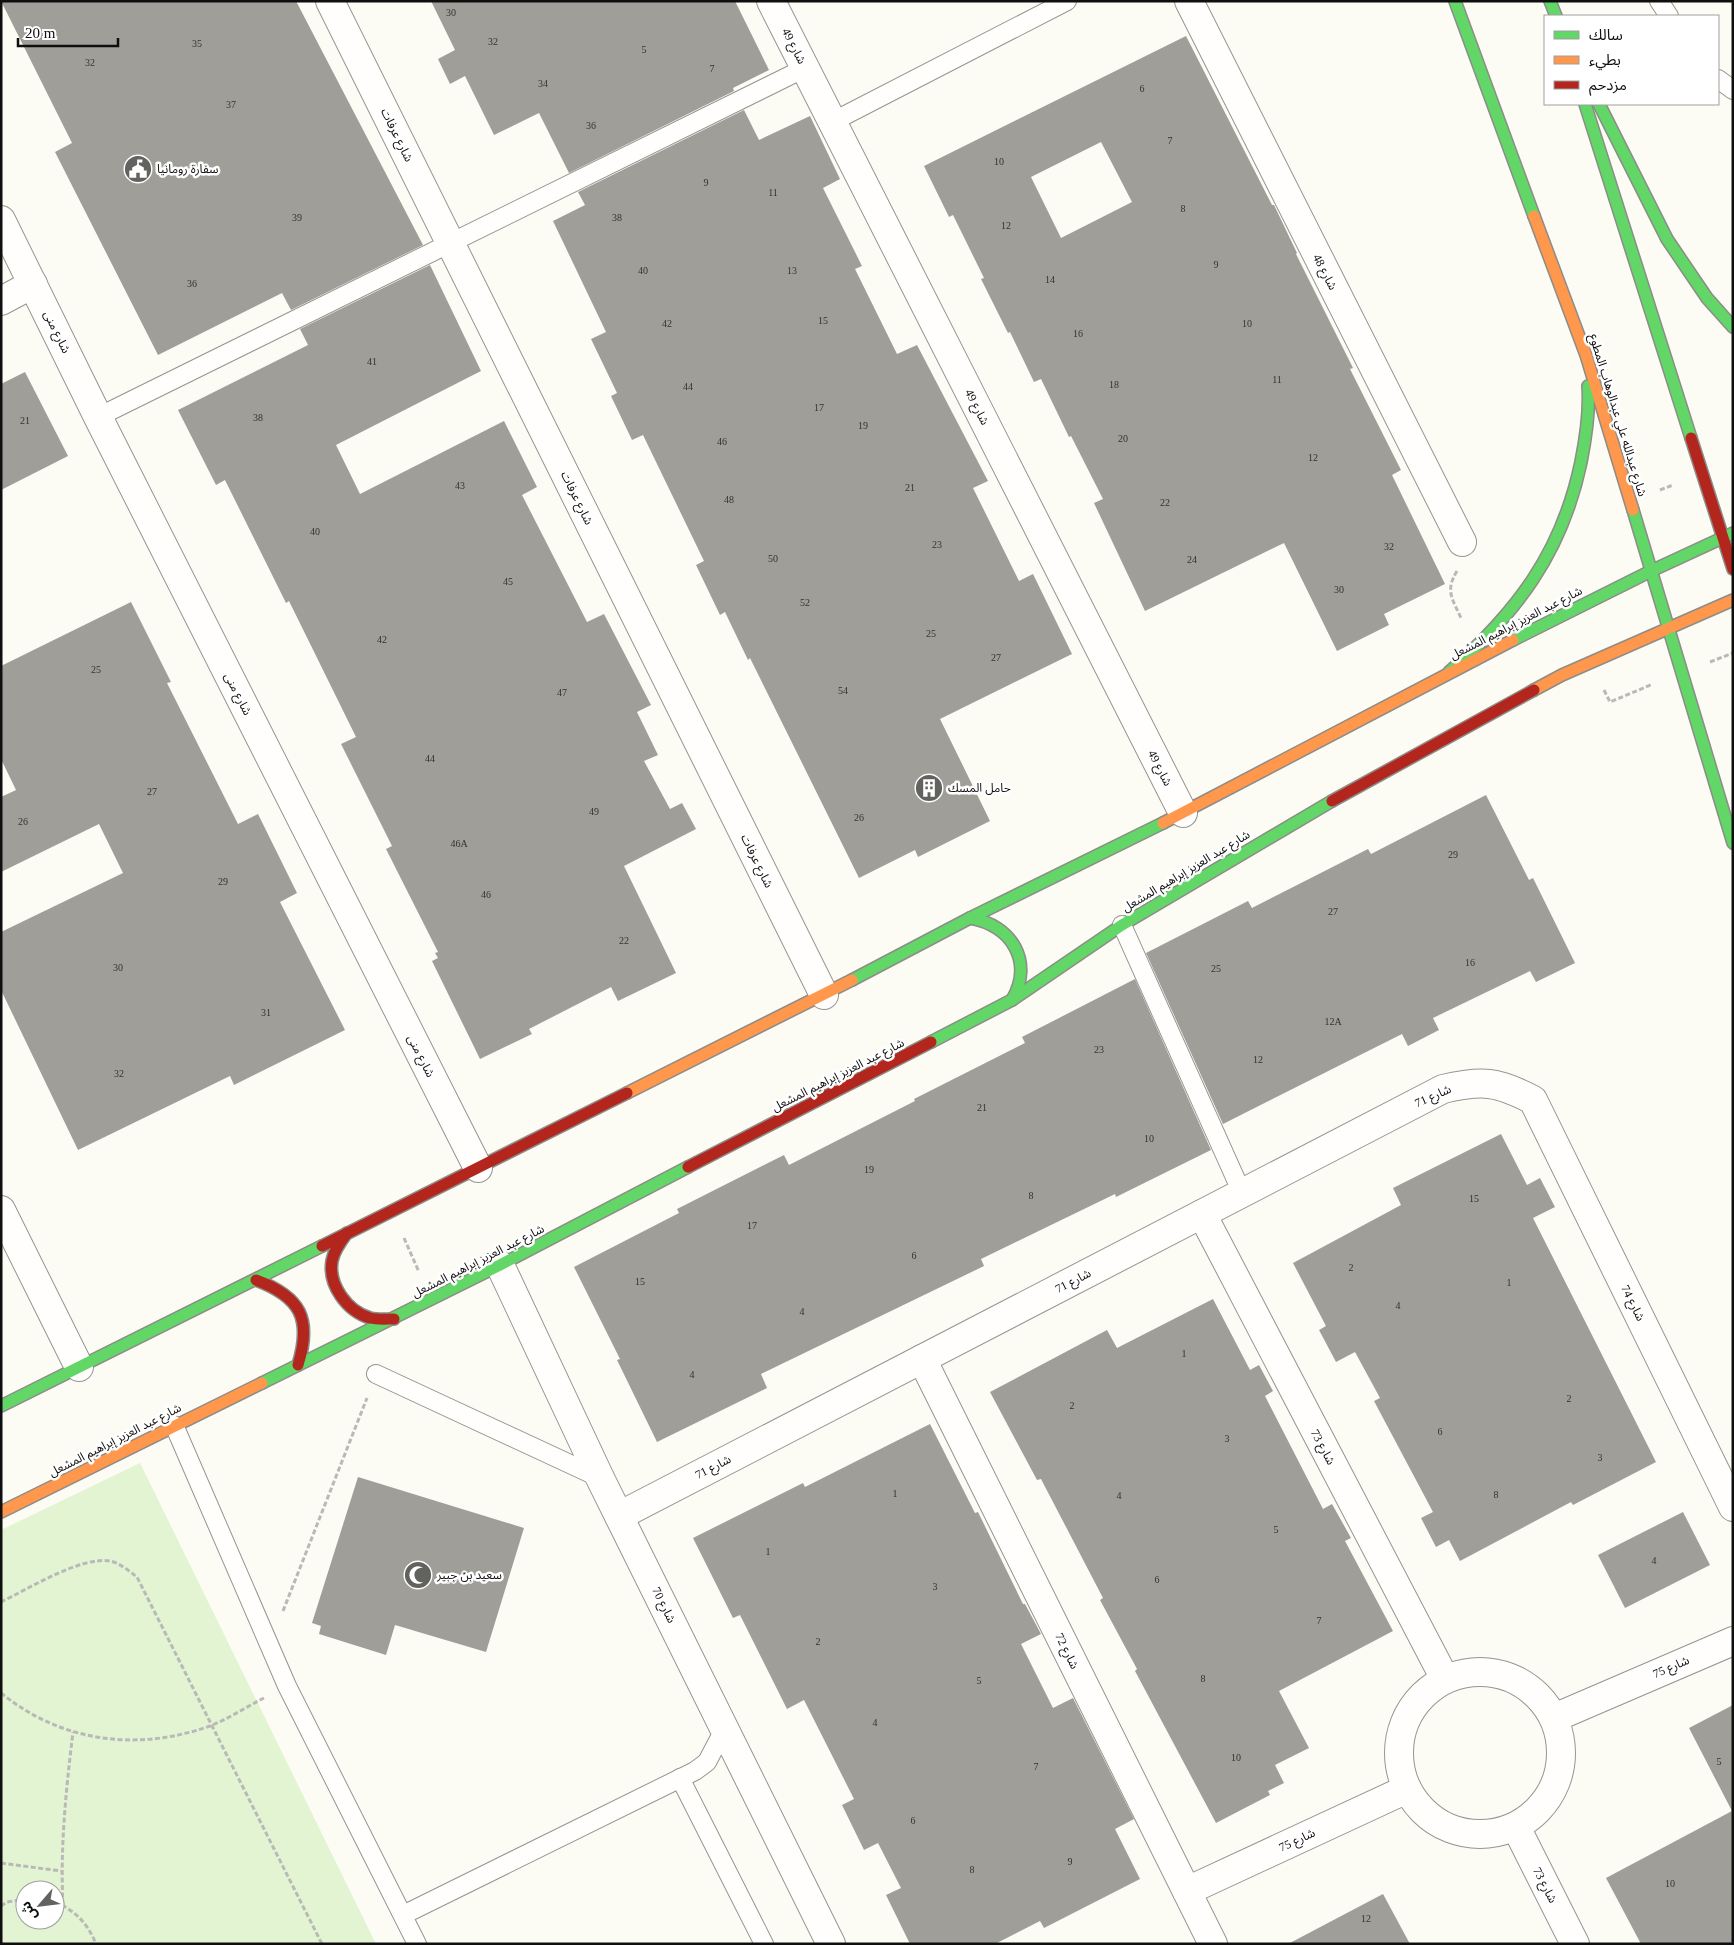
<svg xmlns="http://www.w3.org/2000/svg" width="1734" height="1945" font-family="'Times New Roman','Noto Sans Arabic',serif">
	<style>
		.green { fill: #e3f4d2; fill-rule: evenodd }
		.building { fill: #a09e99; fill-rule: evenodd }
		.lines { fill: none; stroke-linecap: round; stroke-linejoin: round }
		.lane-casing { stroke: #969592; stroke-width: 20 }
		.street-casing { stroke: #969592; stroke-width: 30 }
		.fast-casing { stroke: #8c8c89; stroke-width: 14 }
		.slow-casing { stroke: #8c8c89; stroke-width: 14 }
		.jam-casing { stroke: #8c8c89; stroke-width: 14 }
		.path { stroke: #b9b9b8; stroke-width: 3; stroke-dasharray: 5 2.5; stroke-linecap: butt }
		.lane { stroke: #fffefd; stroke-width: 18 }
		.street { stroke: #fffefd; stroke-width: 28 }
		.fast { stroke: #63d668; stroke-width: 11 }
		.slow { stroke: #ff974d; stroke-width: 11 }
		.jam { stroke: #b3261e; stroke-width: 11 }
		.labels { text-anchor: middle; stroke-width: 5; stroke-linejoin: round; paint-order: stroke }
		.number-label { font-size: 10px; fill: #333332 }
		.street-label { font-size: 12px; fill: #0f0f0f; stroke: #fff }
		.poi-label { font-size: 12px; fill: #0f0f0f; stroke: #fff; text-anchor: start }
	</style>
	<rect width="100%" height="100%" fill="#fcfbf4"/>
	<path class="green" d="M140,1463l236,481h-375v-414zM25,1890h30v30h-30z"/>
	<g class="building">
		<path d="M1,1h295l127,244 -132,65 -9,-17 -124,62 -103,-203 17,-9z"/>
		<path d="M431,1h304l34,69 -36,18 1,3 -165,82 -30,-60 -45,22 -29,-59 -15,8 -12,-25 17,-9z"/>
		<path d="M1186,36l86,169h2l23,48 -1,1 57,114 -3,1 51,101 -9,5 53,109 -61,30 5,11 -52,26 -53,-108 -139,68 -51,-108 9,-4 -32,-63 -2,1 -28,-58 -7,3 -24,-50 -2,1 -27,-54 3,-1 -31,-63 -4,2 -25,-51zM1101,142l31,60 -71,36 -30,-61z"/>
		<path d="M744,110l15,30 51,-24 30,63 -17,9 39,78 -7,3 42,85 20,-9 71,136 -15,7 46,93 14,-7 39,80 -132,65 50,102 -72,36 -3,-7 -56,28 -109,-220 -2,2 -23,-48 -5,3 -24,-50 8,-4 -61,-126 -11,5 -21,-44 6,-3 -26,-54 15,-7 -53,-111 32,-16 -7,-13z"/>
		<path d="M430,265l51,106 -145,74 24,49 144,-73 33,66 -15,8 65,127 17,-8 47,91 -14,7 21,43 -14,6 26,48 12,-6 14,26 -72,37 52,107 -58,28 -7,-14 -82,42 3,5 -52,25 -48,-98 6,-3 -3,-5 3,-1 -52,-103 6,-3 -51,-102 15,-7 -67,-136 -3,2 -61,-123 -9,5 -38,-75 130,-65 -8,-16z"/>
		<path d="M25,372l43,84 -67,34v-106z"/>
		<path d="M131,602l40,80 -4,1 71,141 20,-10 39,79 -17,9 65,128 -111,55 -4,-9 -152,74 -77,-160v-58l122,-59 -24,-49 -98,48v-75l15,-7 -15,-31v-93z"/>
		<path d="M1486,795l43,85 4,-2 42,85 -39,19 -6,-11 -97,47 6,12 -31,16 -6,-12 -179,90 -77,-171 102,-52 4,7 116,-59 3,5z"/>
		<path d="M1135,979l76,171 -95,47 -1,-3 -134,65 3,7 -223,108 6,14 -110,54 -40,-82 3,-1 -46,-92 105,-54 -2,-4 107,-54 5,10 126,-64 -1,-2 111,-56 -3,-6z"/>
		<path d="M1501,1134l26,51 13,-7 15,29 -22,11 123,244 -83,43 -2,-3 -111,59 -11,-21 -13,7 -15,-29 12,-6 -59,-111 6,-3 -25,-46 -19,10 -17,-32 7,-4 -33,-63 108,-58 -8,-17z"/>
		<path d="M1213,1299l37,71 9,-5 14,26 -8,5 58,113 9,-5 19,34 -6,3 48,90 -114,60 30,57 -34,17 9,18 -16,8 2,4 -54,28 -81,-152 2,-2 -37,-69 3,-2 -62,-119 -4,1 -47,-88 117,-62 10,18z"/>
		<path d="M930,1424l45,89 3,-1 45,92h2l16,30 -20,10 32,64 20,-10 61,121 -19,10 25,50 -96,49 -4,-7 -45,23h-85l-24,-49 15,-7 -23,-45 -14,7 -22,-45 12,-6 -50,-99 -17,9 -47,-94 -7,3 -40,-80 110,-55 2,4z"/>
		<path d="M358,1477l166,51 -38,124 -91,-27 -9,30 -67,-21 2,-8 -9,-3z"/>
		<path d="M1683,1512l27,53 -85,43 -27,-53z"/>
		<path d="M1733,1705v239h-92l-35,-66 126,-67 -43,-83z"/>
		<path d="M1383,1894l27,50h-122z"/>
	</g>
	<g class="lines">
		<defs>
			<g id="lane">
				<path d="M1659,1l10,15"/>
				<path d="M1718,79l15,11"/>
				<path d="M832,122l235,-121"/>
				<path d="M98,417l707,-349"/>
				<path d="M1122,925l120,268"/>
				<path d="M376,1374l224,104"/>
				<path d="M174,1425l113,261 130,258"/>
				<path d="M680,1778l84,166"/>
				<path d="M403,1915l292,-144 12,-9 18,-34"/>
			</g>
			<g id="street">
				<path d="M330,1l494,994"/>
				<path d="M771,1l412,812"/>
				<path d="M1189,1l273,541"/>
				<path d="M1,220l97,197 380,751"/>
				<path d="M1,301l32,-17"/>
				<path d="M1,1210l78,157"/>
				<path d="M1202,1214l243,465"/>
				<path d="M500,1265l100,213 231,466"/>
				<path d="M922,1359l291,585"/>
				<path d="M619,1516l824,-427c39,-9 54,-8 90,11l200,407"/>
				<circle cx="1480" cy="1753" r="81"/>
				<path d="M1554,1718l179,-77"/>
				<path d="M1516,1827l59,117"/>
				<path d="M1187,1891l220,-102"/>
			</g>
			<g id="fast">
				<path d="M1455,1l79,215"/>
				<path d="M1550,1l6,15"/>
				<path d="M1585,104l106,334"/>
				<path d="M1599,104l68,135 40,59 26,29"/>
				<path d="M1633,510l100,333"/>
				<path d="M1513,640l138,-69 82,-38"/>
				<path d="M1449,672c68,-60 113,-119 132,-210 5,-25 9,-50 7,-76"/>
				<path d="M970,918c42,7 64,44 42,82"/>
				<path d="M852,980l118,-62 193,-95"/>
				<path d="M931,1042l81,-42 110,-75 210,-124"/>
				<path d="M262,1383l238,-118 188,-98"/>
				<path d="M1,1406l321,-160"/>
			</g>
			<g id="slow">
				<path d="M1534,216l52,139 47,155"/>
				<path d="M1534,690l28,-15 171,-75"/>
				<path d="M1163,823l350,-183"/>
				<path d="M627,1093l225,-113"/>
				<path d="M1,1512l261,-129"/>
			</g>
			<g id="jam">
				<path d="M1691,438l42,131"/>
				<path d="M1332,801l202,-111"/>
				<path d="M688,1167l243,-125"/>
				<path d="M347,1233c-6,8 -13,17 -15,28 -4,24 15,50 38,57 8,2 16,1 24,1"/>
				<path d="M322,1246l305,-153"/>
				<path d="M256,1280c45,17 56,39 42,85"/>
			</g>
		</defs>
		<use href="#lane" class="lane-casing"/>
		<use href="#street" class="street-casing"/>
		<use href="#fast" class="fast-casing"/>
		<use href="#slow" class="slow-casing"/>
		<use href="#jam" class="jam-casing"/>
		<g class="path">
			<path d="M1660,490l13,-5"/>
			<path d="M1457,571c-12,20 -5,27 4,47"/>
			<path d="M1710,662l23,-9"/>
			<path d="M1604,690l6,12 43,-18"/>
			<path d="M404,1238l15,34"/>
			<path d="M1,1602c27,-13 80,-46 109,-41 10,2 19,10 27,16l185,367"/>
			<path d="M283,1611l84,-213"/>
			<path d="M1,1693c60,49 136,59 209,33 18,-7 36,-19 54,-28"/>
			<path d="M1,1863l60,8"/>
			<path d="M55,1902c20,8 33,22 41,42"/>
			<path d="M63,1905c-3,-58 3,-115 10,-173"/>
			<path d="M1,1906l6,-4 18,-3"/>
		</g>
		<use href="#lane" class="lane"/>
		<use href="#street" class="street"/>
		<use href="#fast" class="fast"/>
		<use href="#slow" class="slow"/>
		<use href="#jam" class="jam"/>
	</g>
	<defs>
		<symbol id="civic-disc" viewBox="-11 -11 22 22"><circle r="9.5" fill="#62625f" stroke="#fff"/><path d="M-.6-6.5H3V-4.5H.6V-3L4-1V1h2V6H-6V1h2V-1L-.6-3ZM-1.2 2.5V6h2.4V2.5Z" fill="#fff"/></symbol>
		<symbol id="building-disc" viewBox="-11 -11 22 22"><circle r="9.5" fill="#62625f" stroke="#fff"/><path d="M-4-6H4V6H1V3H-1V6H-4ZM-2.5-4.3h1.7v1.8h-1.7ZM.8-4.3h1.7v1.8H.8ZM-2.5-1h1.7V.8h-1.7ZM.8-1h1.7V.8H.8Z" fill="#fff"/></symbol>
		<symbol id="mosque-disc" viewBox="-11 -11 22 22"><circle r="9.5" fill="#62625f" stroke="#fff"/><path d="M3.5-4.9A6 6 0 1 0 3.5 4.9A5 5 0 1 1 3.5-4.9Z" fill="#fff"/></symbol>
	</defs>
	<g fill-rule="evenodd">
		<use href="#civic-disc" x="122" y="153" width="32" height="32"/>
		<use href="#building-disc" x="913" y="772" width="32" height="32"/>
		<use href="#mosque-disc" x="402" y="1559" width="32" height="32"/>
	</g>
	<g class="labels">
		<g class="number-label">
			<text x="451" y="16">30</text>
			<text x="493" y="45">32</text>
			<text x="197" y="47">35</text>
			<text x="644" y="53">5</text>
			<text x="90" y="66">32</text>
			<text x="712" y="72">7</text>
			<text x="543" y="87">34</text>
			<text x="1142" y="92">6</text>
			<text x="231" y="108">37</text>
			<text x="591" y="129">36</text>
			<text x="1170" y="144">7</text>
			<text x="999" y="165">10</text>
			<text x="706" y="186">9</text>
			<text x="773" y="196">11</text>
			<text x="1183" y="212">8</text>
			<text x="297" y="221">39</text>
			<text x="617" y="221">38</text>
			<text x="1006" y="229">12</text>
			<text x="1216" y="268">9</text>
			<text x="643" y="274">40</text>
			<text x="792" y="274">13</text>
			<text x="1050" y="283">14</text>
			<text x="192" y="287">36</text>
			<text x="823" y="324">15</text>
			<text x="667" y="327">42</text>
			<text x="1247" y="327">10</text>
			<text x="1078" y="337">16</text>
			<text x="372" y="365">41</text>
			<text x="1277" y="383">11</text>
			<text x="1114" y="388">18</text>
			<text x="688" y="390">44</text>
			<text x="819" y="411">17</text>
			<text x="258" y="421">38</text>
			<text x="25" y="424">21</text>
			<text x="863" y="429">19</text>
			<text x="1123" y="442">20</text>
			<text x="722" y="445">46</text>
			<text x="1313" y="461">12</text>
			<text x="460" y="489">43</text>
			<text x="910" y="491">21</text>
			<text x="729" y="503">48</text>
			<text x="1165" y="506">22</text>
			<text x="315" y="535">40</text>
			<text x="937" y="548">23</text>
			<text x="1389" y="550">32</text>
			<text x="773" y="562">50</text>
			<text x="1192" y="563">24</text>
			<text x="508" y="585">45</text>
			<text x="1339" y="593">30</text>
			<text x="805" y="606">52</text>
			<text x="931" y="637">25</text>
			<text x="382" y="643">42</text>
			<text x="996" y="661">27</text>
			<text x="96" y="673">25</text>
			<text x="843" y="694">54</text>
			<text x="562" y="696">47</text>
			<text x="430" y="762">44</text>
			<text x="152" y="795">27</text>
			<text x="594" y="815">49</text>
			<text x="859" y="821">26</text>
			<text x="23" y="825">26</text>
			<text x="459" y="847">46A</text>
			<text x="1453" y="858">29</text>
			<text x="223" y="885">29</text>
			<text x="486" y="898">46</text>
			<text x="1333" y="915">27</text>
			<text x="624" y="944">22</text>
			<text x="1470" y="966">16</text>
			<text x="118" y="971">30</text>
			<text x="1216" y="972">25</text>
			<text x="266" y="1016">31</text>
			<text x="1333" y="1025">12A</text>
			<text x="1099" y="1053">23</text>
			<text x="1258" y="1063">12</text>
			<text x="119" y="1077">32</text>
			<text x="982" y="1111">21</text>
			<text x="1149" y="1142">10</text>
			<text x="869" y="1173">19</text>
			<text x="1031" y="1199">8</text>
			<text x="1474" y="1202">15</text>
			<text x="752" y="1229">17</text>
			<text x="914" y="1259">6</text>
			<text x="1351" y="1271">2</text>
			<text x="640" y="1285">15</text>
			<text x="1509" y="1286">1</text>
			<text x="1398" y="1309">4</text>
			<text x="802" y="1315">4</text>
			<text x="1184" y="1357">1</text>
			<text x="692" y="1378">4</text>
			<text x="1569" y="1402">2</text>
			<text x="1072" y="1409">2</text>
			<text x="1440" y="1435">6</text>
			<text x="1227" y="1442">3</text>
			<text x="1600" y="1461">3</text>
			<text x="895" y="1497">1</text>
			<text x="1496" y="1498">8</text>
			<text x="1119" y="1499">4</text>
			<text x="1276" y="1533">5</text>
			<text x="768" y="1555">1</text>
			<text x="1654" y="1564">4</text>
			<text x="1157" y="1583">6</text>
			<text x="935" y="1590">3</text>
			<text x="1319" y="1624">7</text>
			<text x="818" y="1645">2</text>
			<text x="1203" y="1682">8</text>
			<text x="979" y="1684">5</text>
			<text x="875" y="1726">4</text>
			<text x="1236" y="1761">10</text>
			<text x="1719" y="1765">5</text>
			<text x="1036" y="1770">7</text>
			<text x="913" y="1824">6</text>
			<text x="1070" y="1865">9</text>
			<text x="972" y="1873">8</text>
			<text x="1670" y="1887">10</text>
			<text x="1366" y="1922">12</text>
		</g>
		<g class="street-label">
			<text transform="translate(794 46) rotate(63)" y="4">شارع 49</text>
			<text transform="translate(397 135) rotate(64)" y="4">شارع عرفات</text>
			<text transform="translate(1325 272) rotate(63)" y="4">شارع 48</text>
			<text transform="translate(57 332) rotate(64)" y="4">شارع منى</text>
			<text transform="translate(977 407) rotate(63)" y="4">شارع 49</text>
			<text transform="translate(1618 415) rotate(73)" y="4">شارع عبدالله علي عبدالوهاب المطوع</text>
			<text transform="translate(577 498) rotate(64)" y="4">شارع عرفات</text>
			<text transform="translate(1516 623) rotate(-27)" y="4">شارع عبد العزيز إبراهيم المشعل</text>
			<text transform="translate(238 694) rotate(63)" y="4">شارع منى</text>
			<text transform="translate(1160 768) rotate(63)" y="4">شارع 49</text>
			<text transform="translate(757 861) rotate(64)" y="4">شارع عرفات</text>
			<text transform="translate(1186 871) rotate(-31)" y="4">شارع عبد العزيز إبراهيم المشعل</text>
			<text transform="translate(421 1056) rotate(63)" y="4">شارع منى</text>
			<text transform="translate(838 1075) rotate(-27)" y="4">شارع عبد العزيز إبراهيم المشعل</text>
			<text transform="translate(1433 1096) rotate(-24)" y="4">شارع 71</text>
			<text transform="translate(478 1261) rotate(-27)" y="4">شارع عبد العزيز إبراهيم المشعل</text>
			<text transform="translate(1073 1281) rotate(-27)" y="4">شارع 71</text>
			<text transform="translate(1633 1303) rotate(64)" y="4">شارع 74</text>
			<text transform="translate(115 1440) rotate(-27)" y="4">شارع عبد العزيز إبراهيم المشعل</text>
			<text transform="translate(1323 1447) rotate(62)" y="4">شارع 73</text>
			<text transform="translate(713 1467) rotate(-27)" y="4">شارع 71</text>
			<text transform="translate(664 1605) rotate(64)" y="4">شارع 70</text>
			<text transform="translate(1067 1651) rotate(64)" y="4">شارع 72</text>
			<text transform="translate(1671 1667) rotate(-23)" y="4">شارع 75</text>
			<text transform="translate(1297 1840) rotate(-25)" y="4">شارع 75</text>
			<text transform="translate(1545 1885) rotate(63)" y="4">شارع 73</text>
		</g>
		<g class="poi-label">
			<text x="157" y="173">سفارة رومانيا</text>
			<text x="948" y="792">حامل المسك</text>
			<text x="437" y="1579">سعيد بن جبير</text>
		</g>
	</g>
	<rect width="1734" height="1945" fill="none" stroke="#0f0f0f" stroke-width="5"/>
	<rect x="1544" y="15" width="175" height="90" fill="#ffffff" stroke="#9f9f9f"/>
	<rect x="1554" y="31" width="25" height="8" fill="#63d668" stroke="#9f9f9f"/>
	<text x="1589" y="40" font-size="15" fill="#0f0f0f">سالك</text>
	<rect x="1554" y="56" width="25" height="8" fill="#ff974d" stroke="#9f9f9f"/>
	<text x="1589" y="65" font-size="15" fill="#0f0f0f">بطيء</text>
	<rect x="1554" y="81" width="25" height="8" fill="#b3261e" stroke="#9f9f9f"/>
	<text x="1589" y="90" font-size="15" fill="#0f0f0f">مزدحم</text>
	<g transform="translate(40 1905) rotate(242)"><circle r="24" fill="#ffffff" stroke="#9f9f9f"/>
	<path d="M0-4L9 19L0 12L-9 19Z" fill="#62625f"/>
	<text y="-8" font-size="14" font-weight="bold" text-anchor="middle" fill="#0f0f0f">ش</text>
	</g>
	<path d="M18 38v8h100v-8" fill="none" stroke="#0f0f0f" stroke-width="2.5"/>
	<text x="25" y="38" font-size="15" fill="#0f0f0f" stroke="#ffffff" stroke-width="4" paint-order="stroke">20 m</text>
</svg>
